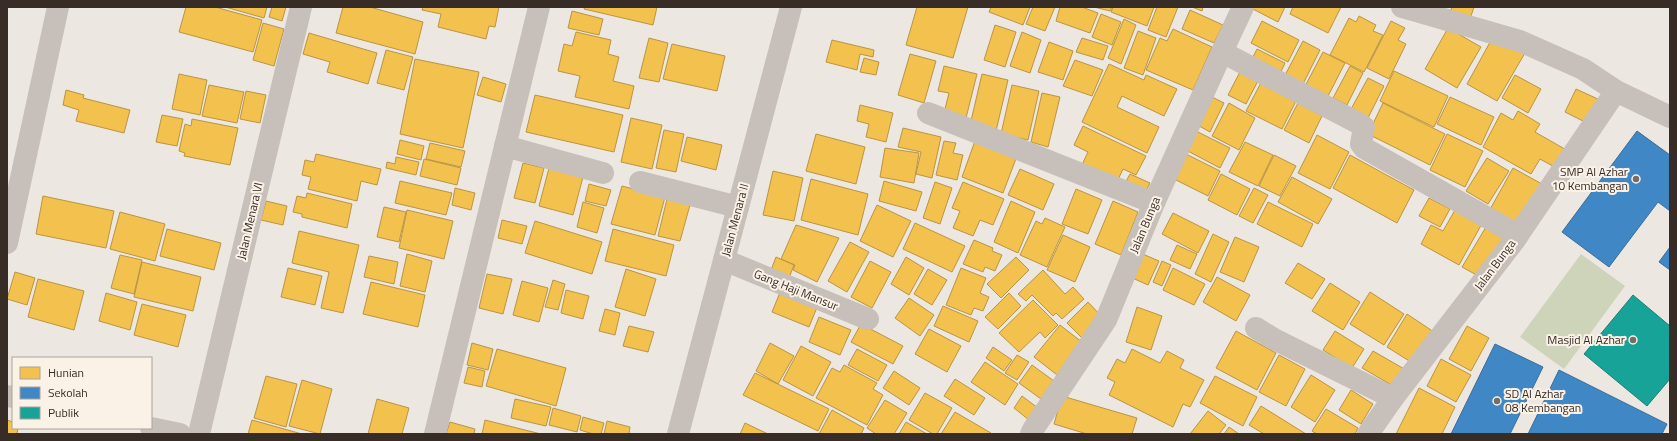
<svg xmlns="http://www.w3.org/2000/svg" width="1677" height="441" font-family="'Titillium Web',sans-serif">
	<style>
		.green { fill: #ced4b9 }
		.homes { fill: #f2c14e; stroke: #ba9442 }
		.schools { fill: #3f88c5; stroke: #3d6c96 }
		.public { fill: #17a398; stroke: #217f76 }
		.lines { fill: none; stroke-linecap: round; stroke-linejoin: round }
		.minor { stroke: #c7bfb9; stroke-width: 22 }
		.poi-dot { fill: #776d68; stroke: #fbf2e7; stroke-width: 1.5 }
		.labels { text-anchor: middle; stroke-width: 4; stroke-linejoin: round; paint-order: stroke }
		.poi-label { font-size: 12px; fill: #382c27; stroke: #fbf2e7; text-anchor: end }
		.street-label { font-size: 12px; fill: #382c27; stroke: #fbf2e7 }
	</style>
	<rect width="100%" height="100%" fill="#ede7e1"/>
	<path class="green" d="M1581,254l44,32 -61,83 -44,-32z"/>
	<g class="homes">
		<path d="M186,7h29l47,13 -9,32 -74,-20z"/>
		<path d="M225,7h42l-3,11z"/>
		<path d="M272,7h14l-4,14 -13,-4z"/>
		<path d="M343,7h27l53,15 -8,32 -79,-21z"/>
		<path d="M423,7h76l-4,20 -6,-1 -3,13 -48,-12 3,-13 -19,-4z"/>
		<path d="M585,7h72l-4,18 -69,-16z"/>
		<path d="M917,7h51l-15,51 -47,-13z"/>
		<path d="M991,7h39l-7,18 -34,-13z"/>
		<path d="M1033,7h22l-10,24 -19,-7z"/>
		<path d="M1060,7h22l16,6 -8,20 -34,-12z"/>
		<path d="M1094,7h18l-2,4z"/>
		<path d="M1113,7h41l-7,19 -36,-14z"/>
		<path d="M1157,7h21l-12,30 -18,-7z"/>
		<path d="M1192,7h11l-1,4z"/>
		<path d="M1249,7h36l-7,15z"/>
		<path d="M1293,7h48l-13,26 -38,-19z"/>
		<path d="M1452,7h22l-5,15 -20,-7z"/>
		<path d="M1190,10l33,15 -9,18 -32,-14z"/>
		<path d="M572,11l31,8 -4,16 -31,-7z"/>
		<path d="M1101,14l20,8 -9,23 -20,-8z"/>
		<path d="M1359,16l17,9 -3,6 10,4 -19,37 -34,-17 19,-37 7,4z"/>
		<path d="M1124,19l12,6 -15,39 -13,-6z"/>
		<path d="M1262,21l37,19 -11,22 -37,-19z"/>
		<path d="M1391,21l14,7 -7,12 8,4 -17,35 -22,-11z"/>
		<path d="M263,23l21,6 -10,37 -21,-6z"/>
		<path d="M995,25l21,7 -11,35 -21,-7z"/>
		<path d="M1448,28l33,19 -24,41 -32,-19z"/>
		<path d="M1173,29l39,18 -19,43 -47,-20 14,-32 7,3z"/>
		<path d="M1138,31l18,7 -13,37 -19,-7z"/>
		<path d="M576,32l35,8 -3,14 11,3 -6,24 21,5 -5,23 -54,-12 5,-21 -22,-5 6,-27 8,2z"/>
		<path d="M1022,32l19,8 -11,33 -20,-7z"/>
		<path d="M309,33l68,20 -9,31 -41,-12 3,-10 -27,-8z"/>
		<path d="M1494,35l31,18 -28,48 -30,-17z"/>
		<path d="M649,38l19,5 -9,39 -20,-4z"/>
		<path d="M1082,38l26,8 -5,14 -27,-8z"/>
		<path d="M832,40l42,10 -1,7 -13,-3 -3,16 -31,-8z"/>
		<path d="M1303,41l17,9 -18,36 -18,-9z"/>
		<path d="M1049,42l24,9 -10,29 -25,-8z"/>
		<path d="M672,44l53,12 -8,35 -54,-12z"/>
		<path d="M1257,49l28,14 -7,15 -28,-15z"/>
		<path d="M386,50l27,7 -9,33 -27,-7z"/>
		<path d="M1323,52l22,11 -20,39 -22,-12z"/>
		<path d="M910,54l26,7 -12,42 -26,-8z"/>
		<path d="M864,58l15,4 -3,13 -16,-3z"/>
		<path d="M415,59l64,13 -16,76 -63,-14z"/>
		<path d="M1075,60l28,10 -11,26 -29,-10z"/>
		<path d="M1109,64l35,16 2,-5 31,14 -13,27 -42,-20 -5,11 42,20 -12,26 -65,-31z"/>
		<path d="M944,66l33,8 -11,44 -22,-5 5,-20 -11,-2z"/>
		<path d="M1350,66l13,7 -16,32 -14,-7z"/>
		<path d="M1242,68l18,9 -14,27 -18,-9z"/>
		<path d="M1394,71l54,25 -14,31 -54,-26z"/>
		<path d="M179,74l28,6 -7,35 -28,-6z"/>
		<path d="M982,74l26,6 -12,51 -26,-6z"/>
		<path d="M1515,75l26,14 -13,24 -26,-15z"/>
		<path d="M483,77l23,7 -5,18 -24,-7z"/>
		<path d="M1368,78l16,8 -16,32 -17,-9z"/>
		<path d="M1263,79l35,18 -16,32 -36,-18z"/>
		<path d="M209,85l35,7 -7,31 -35,-7z"/>
		<path d="M1012,85l27,6 -11,49 -27,-6z"/>
		<path d="M1576,89l24,11 -11,24 -24,-12z"/>
		<path d="M66,90l18,5 -1,3 47,12 -6,23 -48,-12 3,-11 -16,-5z"/>
		<path d="M246,91l20,4 -6,28 -20,-4z"/>
		<path d="M1042,93l18,4 -12,50 -17,-5z"/>
		<path d="M1206,94l18,9 -14,29 -18,-10z"/>
		<path d="M535,95l88,20 -9,37 -88,-20z"/>
		<path d="M1450,97l44,20 -13,28 -44,-21z"/>
		<path d="M1229,103l26,15 -16,32 -27,-14z"/>
		<path d="M1298,103l24,13 -13,27 -25,-13z"/>
		<path d="M1383,103l62,31 -15,31 -62,-31z"/>
		<path d="M860,105l33,8 -7,29 -20,-5 3,-13 -12,-3z"/>
		<path d="M1518,111l22,13 -5,8 35,20 -10,18 -20,-11 -9,15 -48,-27 18,-34 12,7z"/>
		<path d="M162,115l21,4 -6,27 -21,-4z"/>
		<path d="M631,118l31,7 -10,44 -31,-7z"/>
		<path d="M192,119l46,9 -8,37 -46,-9 1,-3 -6,-2 6,-27 6,2z"/>
		<path d="M1083,126l63,30 -10,19 -13,-6 -7,15 -35,-17 7,-15 -14,-7z"/>
		<path d="M903,128l38,9 -9,41 -16,-4 5,-22 -23,-5z"/>
		<path d="M664,130l20,4 -8,38 -20,-4z"/>
		<path d="M1194,130l36,18 -10,20 -36,-19z"/>
		<path d="M816,134l49,13 -9,37 -50,-13z"/>
		<path d="M1447,134l36,17 -18,36 -35,-17z"/>
		<path d="M1317,135l32,17 -19,37 -32,-16z"/>
		<path d="M687,137l35,8 -6,25 -35,-9z"/>
		<path d="M400,140l24,6 -3,14 -24,-6z"/>
		<path d="M944,141l12,2 -3,10 10,2 -6,25 -21,-5z"/>
		<path d="M975,141l42,15 -14,37 -41,-16z"/>
		<path d="M1245,142l28,13 -15,31 -29,-14z"/>
		<path d="M430,143l35,8 -4,16 -35,-8z"/>
		<path d="M885,148l34,5 -5,30 -34,-6z"/>
		<path d="M1180,151l40,20 -12,25 -40,-20z"/>
		<path d="M316,154l65,15 -4,16 -16,-4 -4,20 -49,-12 3,-12 -9,-2 3,-15 9,2z"/>
		<path d="M1274,155l22,11 -16,30 -21,-10z"/>
		<path d="M1350,155l64,35 -17,33 -64,-35z"/>
		<path d="M396,157l23,5 -3,13 -30,-7 1,-6 8,2z"/>
		<path d="M1487,158l22,13 -21,33 -22,-13z"/>
		<path d="M424,159l37,9 -4,17 -37,-9z"/>
		<path d="M523,163l21,5 -9,35 -21,-5z"/>
		<path d="M549,168l34,9 -10,38 -34,-9z"/>
		<path d="M1513,168l29,16 -25,45 -29,-16z"/>
		<path d="M1020,169l34,15 -11,26 -35,-15z"/>
		<path d="M773,171l30,7 -9,43 -31,-6z"/>
		<path d="M1130,174l20,9 -7,14 -20,-10z"/>
		<path d="M1221,174l29,15 -13,26 -29,-15z"/>
		<path d="M1292,177l40,22 -14,25 -40,-22z"/>
		<path d="M811,179l57,15 -10,41 -57,-15z"/>
		<path d="M400,181l52,12 -6,22 -51,-12z"/>
		<path d="M884,181l38,11 -6,19 -37,-10z"/>
		<path d="M935,182l17,6 -12,36 -17,-6z"/>
		<path d="M963,182l41,17 -11,26 -13,-5 -7,16 -20,-8 7,-17 -8,-3z"/>
		<path d="M589,184l22,6 -5,16 -21,-5z"/>
		<path d="M622,186l43,11 -10,38 -44,-11z"/>
		<path d="M455,188l20,5 -4,17 -19,-5z"/>
		<path d="M1254,188l14,7 -15,28 -14,-7z"/>
		<path d="M1076,189l26,11 -14,34 -26,-10z"/>
		<path d="M307,193l45,11 -5,24 -45,-11v-3l-9,-2 4,-16 9,2z"/>
		<path d="M43,196l71,15 -8,37 -70,-14z"/>
		<path d="M1429,198l21,11 -10,18 -21,-11z"/>
		<path d="M667,199l23,6 -10,36 -22,-5z"/>
		<path d="M266,201l21,5 -4,19 -22,-5z"/>
		<path d="M1011,201l24,11 -17,41 -24,-11z"/>
		<path d="M1113,201l25,11 -17,43 -26,-11z"/>
		<path d="M583,202l21,6 -7,25 -20,-6z"/>
		<path d="M1268,202l45,22 -11,23 -45,-23z"/>
		<path d="M877,205l34,16 -18,36 -33,-16z"/>
		<path d="M384,207l22,5 -7,30 -22,-5z"/>
		<path d="M407,210l46,11 -9,38 -45,-11z"/>
		<path d="M1455,210l29,10 -25,45 -38,-21 10,-19 12,6z"/>
		<path d="M120,212l45,12 -10,37 -45,-12z"/>
		<path d="M1173,213l36,18 -11,22 -36,-19z"/>
		<path d="M1045,218l20,9 -18,40 -27,-12 16,-34 6,3z"/>
		<path d="M502,220l25,6 -5,18 -24,-6z"/>
		<path d="M535,221l67,21 -10,32 -67,-21z"/>
		<path d="M915,223l50,23 -13,26 -49,-23z"/>
		<path d="M796,225l43,13 -22,44 -24,-12 2,-5 -14,-6z"/>
		<path d="M1486,227l19,11 -23,40 -20,-11z"/>
		<path d="M167,229l54,14 -7,27 -54,-14z"/>
		<path d="M613,229l61,16 -8,31 -61,-15z"/>
		<path d="M299,231l60,14 -16,68 -22,-5 8,-36 -37,-9z"/>
		<path d="M1213,234l16,8 -18,40 -16,-8z"/>
		<path d="M1063,235l27,12 -15,35 -28,-12z"/>
		<path d="M1235,237l24,10 -15,35 -24,-10z"/>
		<path d="M974,240l19,8 -1,3 10,4 -7,16 -10,-4 -2,5 -20,-8z"/>
		<path d="M850,242l19,10 -22,40 -19,-11z"/>
		<path d="M1177,245l20,9 -7,15 -20,-9z"/>
		<path d="M1138,252l21,9 -11,24 -20,-9z"/>
		<path d="M407,254l25,7 -7,31 -25,-6z"/>
		<path d="M120,255l22,5 -8,34 -23,-6z"/>
		<path d="M369,256l29,6 -4,22 -30,-7z"/>
		<path d="M776,257l18,8 -5,13 -18,-8z"/>
		<path d="M906,257l18,11 -15,27 -18,-11z"/>
		<path d="M1016,257l13,13 -28,28 -14,-14z"/>
		<path d="M870,261l21,11 -19,36 -21,-11z"/>
		<path d="M1162,261l9,4 -9,21 -9,-4z"/>
		<path d="M142,262l59,15 -8,34 -59,-14z"/>
		<path d="M1298,263l27,16 -13,20 -27,-16z"/>
		<path d="M288,268l34,8 -7,29 -34,-8z"/>
		<path d="M961,268l25,10 -6,15 9,4 -6,14 -9,-3 -3,7 -25,-10z"/>
		<path d="M1173,268l32,16 -11,21 -31,-15z"/>
		<path d="M626,269l30,10 -11,37 -30,-9z"/>
		<path d="M928,269l19,11 -15,25 -18,-11z"/>
		<path d="M1043,270l22,24 8,-7 11,12 -22,20 -6,-6 -3,3 -21,-21 -6,6 -8,-7z"/>
		<path d="M15,272l20,6 -8,27 -20,-6z"/>
		<path d="M487,274l25,5 -9,35 -24,-6z"/>
		<path d="M1217,277l33,18 -14,26 -33,-19z"/>
		<path d="M38,279l46,12 -10,39 -46,-13z"/>
		<path d="M553,280l12,4 -7,26 -13,-3z"/>
		<path d="M522,281l26,7 -9,34 -26,-7z"/>
		<path d="M371,282l54,13 -7,32 -55,-13z"/>
		<path d="M1330,283l30,19 -17,28 -31,-19z"/>
		<path d="M566,290l23,6 -6,23 -22,-6z"/>
		<path d="M781,290l37,15 -9,22 -37,-15z"/>
		<path d="M1370,292l34,22 -20,31 -34,-21z"/>
		<path d="M106,293l31,9 -7,28 -31,-9z"/>
		<path d="M1009,293l12,13 -23,23 -13,-12z"/>
		<path d="M909,298l25,17 -14,21 -25,-18z"/>
		<path d="M1033,300l25,25 -13,13 -5,-6 -21,20 -20,-19z"/>
		<path d="M1088,302l15,16 -21,20 -15,-15z"/>
		<path d="M142,304l44,11 -8,32 -44,-12z"/>
		<path d="M943,306l35,15 -9,21 -35,-16z"/>
		<path d="M1137,307l25,9 -11,34 -25,-8z"/>
		<path d="M605,309l15,4 -5,22 -16,-4z"/>
		<path d="M1407,314l27,18 -20,32 -27,-17z"/>
		<path d="M819,317l32,13 -11,25 -31,-13z"/>
		<path d="M861,324l42,22 -10,18 -42,-22z"/>
		<path d="M1060,325l27,21 -26,32 -27,-21z"/>
		<path d="M629,326l25,6 -6,20 -25,-6z"/>
		<path d="M1467,326l22,12 -18,33 -22,-12z"/>
		<path d="M929,329l32,17 -14,26 -32,-18z"/>
		<path d="M1236,331l40,22 -19,37 -41,-22z"/>
		<path d="M1335,331l29,18 -12,19 -29,-18z"/>
		<path d="M472,343l21,6 -5,21 -21,-5z"/>
		<path d="M770,343l24,13 -16,28 -22,-13z"/>
		<path d="M801,346l30,16 -18,34 -30,-16z"/>
		<path d="M993,347l19,13 -8,11 -18,-13z"/>
		<path d="M497,349l69,19 -10,38 -70,-20z"/>
		<path d="M857,349l30,16 -9,16 -30,-16z"/>
		<path d="M1132,349l28,14 7,-12 17,9 -4,8 24,12 -14,27 -7,-3 -10,23 -64,-32 6,-13 -8,-4 10,-19 8,4z"/>
		<path d="M1373,351l33,19 -11,17 -33,-19z"/>
		<path d="M1017,355l12,7 -12,18 -12,-7z"/>
		<path d="M1279,355l26,14 -19,37 -27,-14z"/>
		<path d="M1441,359l30,16 -15,27 -29,-16z"/>
		<path d="M985,362l33,22 -13,21 -34,-23z"/>
		<path d="M844,365l33,18 -4,6 10,6 -16,30 -51,-27 16,-30 8,4z"/>
		<path d="M1032,365l22,16 -13,18 -22,-16z"/>
		<path d="M468,367l17,4 -3,16 -18,-4z"/>
		<path d="M894,371l26,17 -11,17 -26,-17z"/>
		<path d="M755,373l74,36 -11,22 -75,-36z"/>
		<path d="M1311,375l24,15 -20,32 -24,-15z"/>
		<path d="M266,376l31,8 -11,43 -32,-9z"/>
		<path d="M1215,376l42,21 -14,29 -43,-23z"/>
		<path d="M955,379l30,19 -11,17 -30,-19z"/>
		<path d="M302,380l30,9 -12,45 -31,-8z"/>
		<path d="M1419,388l36,19 -13,27h-46z"/>
		<path d="M1351,390l22,14 -12,20 -22,-14z"/>
		<path d="M925,393l27,15 -15,26h-4l-24,-14z"/>
		<path d="M1022,396l16,12 -9,12 -15,-12z"/>
		<path d="M1062,396l75,22 -5,16h-45l-33,-10z"/>
		<path d="M377,399l32,9 -7,26h-34z"/>
		<path d="M515,399l36,8 -5,19 -35,-8z"/>
		<path d="M885,400l22,13 -13,21h-18l-9,-6z"/>
		<path d="M1261,406l45,28h-42l-15,-9z"/>
		<path d="M553,408l28,8 -4,16 -28,-7z"/>
		<path d="M1326,409l32,19 -3,6h-38l-5,-3z"/>
		<path d="M832,410l32,18 -3,6h-42z"/>
		<path d="M1208,411l18,14 -7,9h-29z"/>
		<path d="M955,412l36,21v1h-50z"/>
		<path d="M583,417l21,6 -3,11h-8l-13,-4z"/>
		<path d="M7,420l6,2v6h5l-1,6h-10z"/>
		<path d="M252,420l50,14h-54z"/>
		<path d="M485,420l56,14h-59z"/>
		<path d="M607,421l23,6 -1,7h-25z"/>
		<path d="M450,422l25,7 -1,5h-28z"/>
		<path d="M906,422l21,12h-28z"/>
		<path d="M745,423l23,11h-28z"/>
		<path d="M1229,427l10,7h-15z"/>
	</g>
	<g class="schools">
		<path d="M1637,131l33,24v56l-12,-9 -49,65 -47,-35z"/>
		<path d="M1670,247v23l-11,-8z"/>
		<path d="M1495,344l48,23 -33,67h-59z"/>
		<path d="M1559,370l108,54 -5,10h-134z"/>
	</g>
	<path class="public" d="M1633,295l37,31v53l-23,27 -63,-52z"/>
	<g class="lines">
		<g class="minor">
			<path d="M1402,7l118,34 63,28 33,22 54,26"/>
			<path d="M1222,52l138,72 4,3 -3,17 3,4 154,87"/>
			<path d="M928,113l226,90"/>
			<path d="M505,146l98,27"/>
			<path d="M640,182l98,25"/>
			<path d="M7,243l51,-236"/>
			<path d="M724,260l144,59"/>
			<path d="M1256,328l18,11 119,59"/>
			<path d="M7,396l6,1"/>
			<path d="M151,428l29,6"/>
			<path d="M199,434l102,-427"/>
			<path d="M435,434l104,-427"/>
			<path d="M678,434l113,-427"/>
			<path d="M1031,434l3,-6 72,-108 48,-117 68,-151 21,-45"/>
			<path d="M1368,434l25,-36 121,-157 102,-150"/>
		</g>
	</g>
	<g class="poi-dot">
		<circle cx="1636" cy="179" r="4"/>
		<circle cx="1633" cy="340" r="4"/>
		<circle cx="1497" cy="401" r="4"/>
	</g>
	<g class="labels">
		<g class="poi-label">
			<text x="1628" y="176">SMP Al Azhar<tspan x="1628" dy="14">10 Kembangan</tspan></text>
			<text x="1625" y="344">Masjid Al Azhar</text>
			<text x="1505" y="398" text-anchor="start">SD Al Azhar<tspan x="1505" dy="14">08 Kembangan</tspan></text>
		</g>
		<g class="street-label">
			<text transform="translate(735 220) rotate(-75)" y="4">Jalan Menara II</text>
			<text transform="translate(250 221) rotate(-77)" y="4">Jalan Menara VI</text>
			<text transform="translate(1145 225) rotate(-67)" y="4">Jalan Bunga</text>
			<text transform="translate(1495 265) rotate(-53)" y="4">Jalan Bunga</text>
			<text transform="translate(796 290) rotate(22)" y="4">Gang Haji Mansur</text>
		</g>
	</g>
	<rect width="1677" height="441" fill="none" stroke="#382c27" stroke-width="16"/>
	<rect x="12" y="357" width="140" height="72" fill="#fbf2e7" stroke="#ada39a"/>
	<rect x="20" y="367" width="20" height="12" fill="#f2c14e" stroke="#ada39a"/>
	<text x="48" y="377" font-size="12" fill="#382c27">Hunian</text>
	<rect x="20" y="387" width="20" height="12" fill="#3f88c5" stroke="#ada39a"/>
	<text x="48" y="397" font-size="12" fill="#382c27">Sekolah</text>
	<rect x="20" y="407" width="20" height="12" fill="#17a398" stroke="#ada39a"/>
	<text x="48" y="417" font-size="12" fill="#382c27">Publik</text>
</svg>
